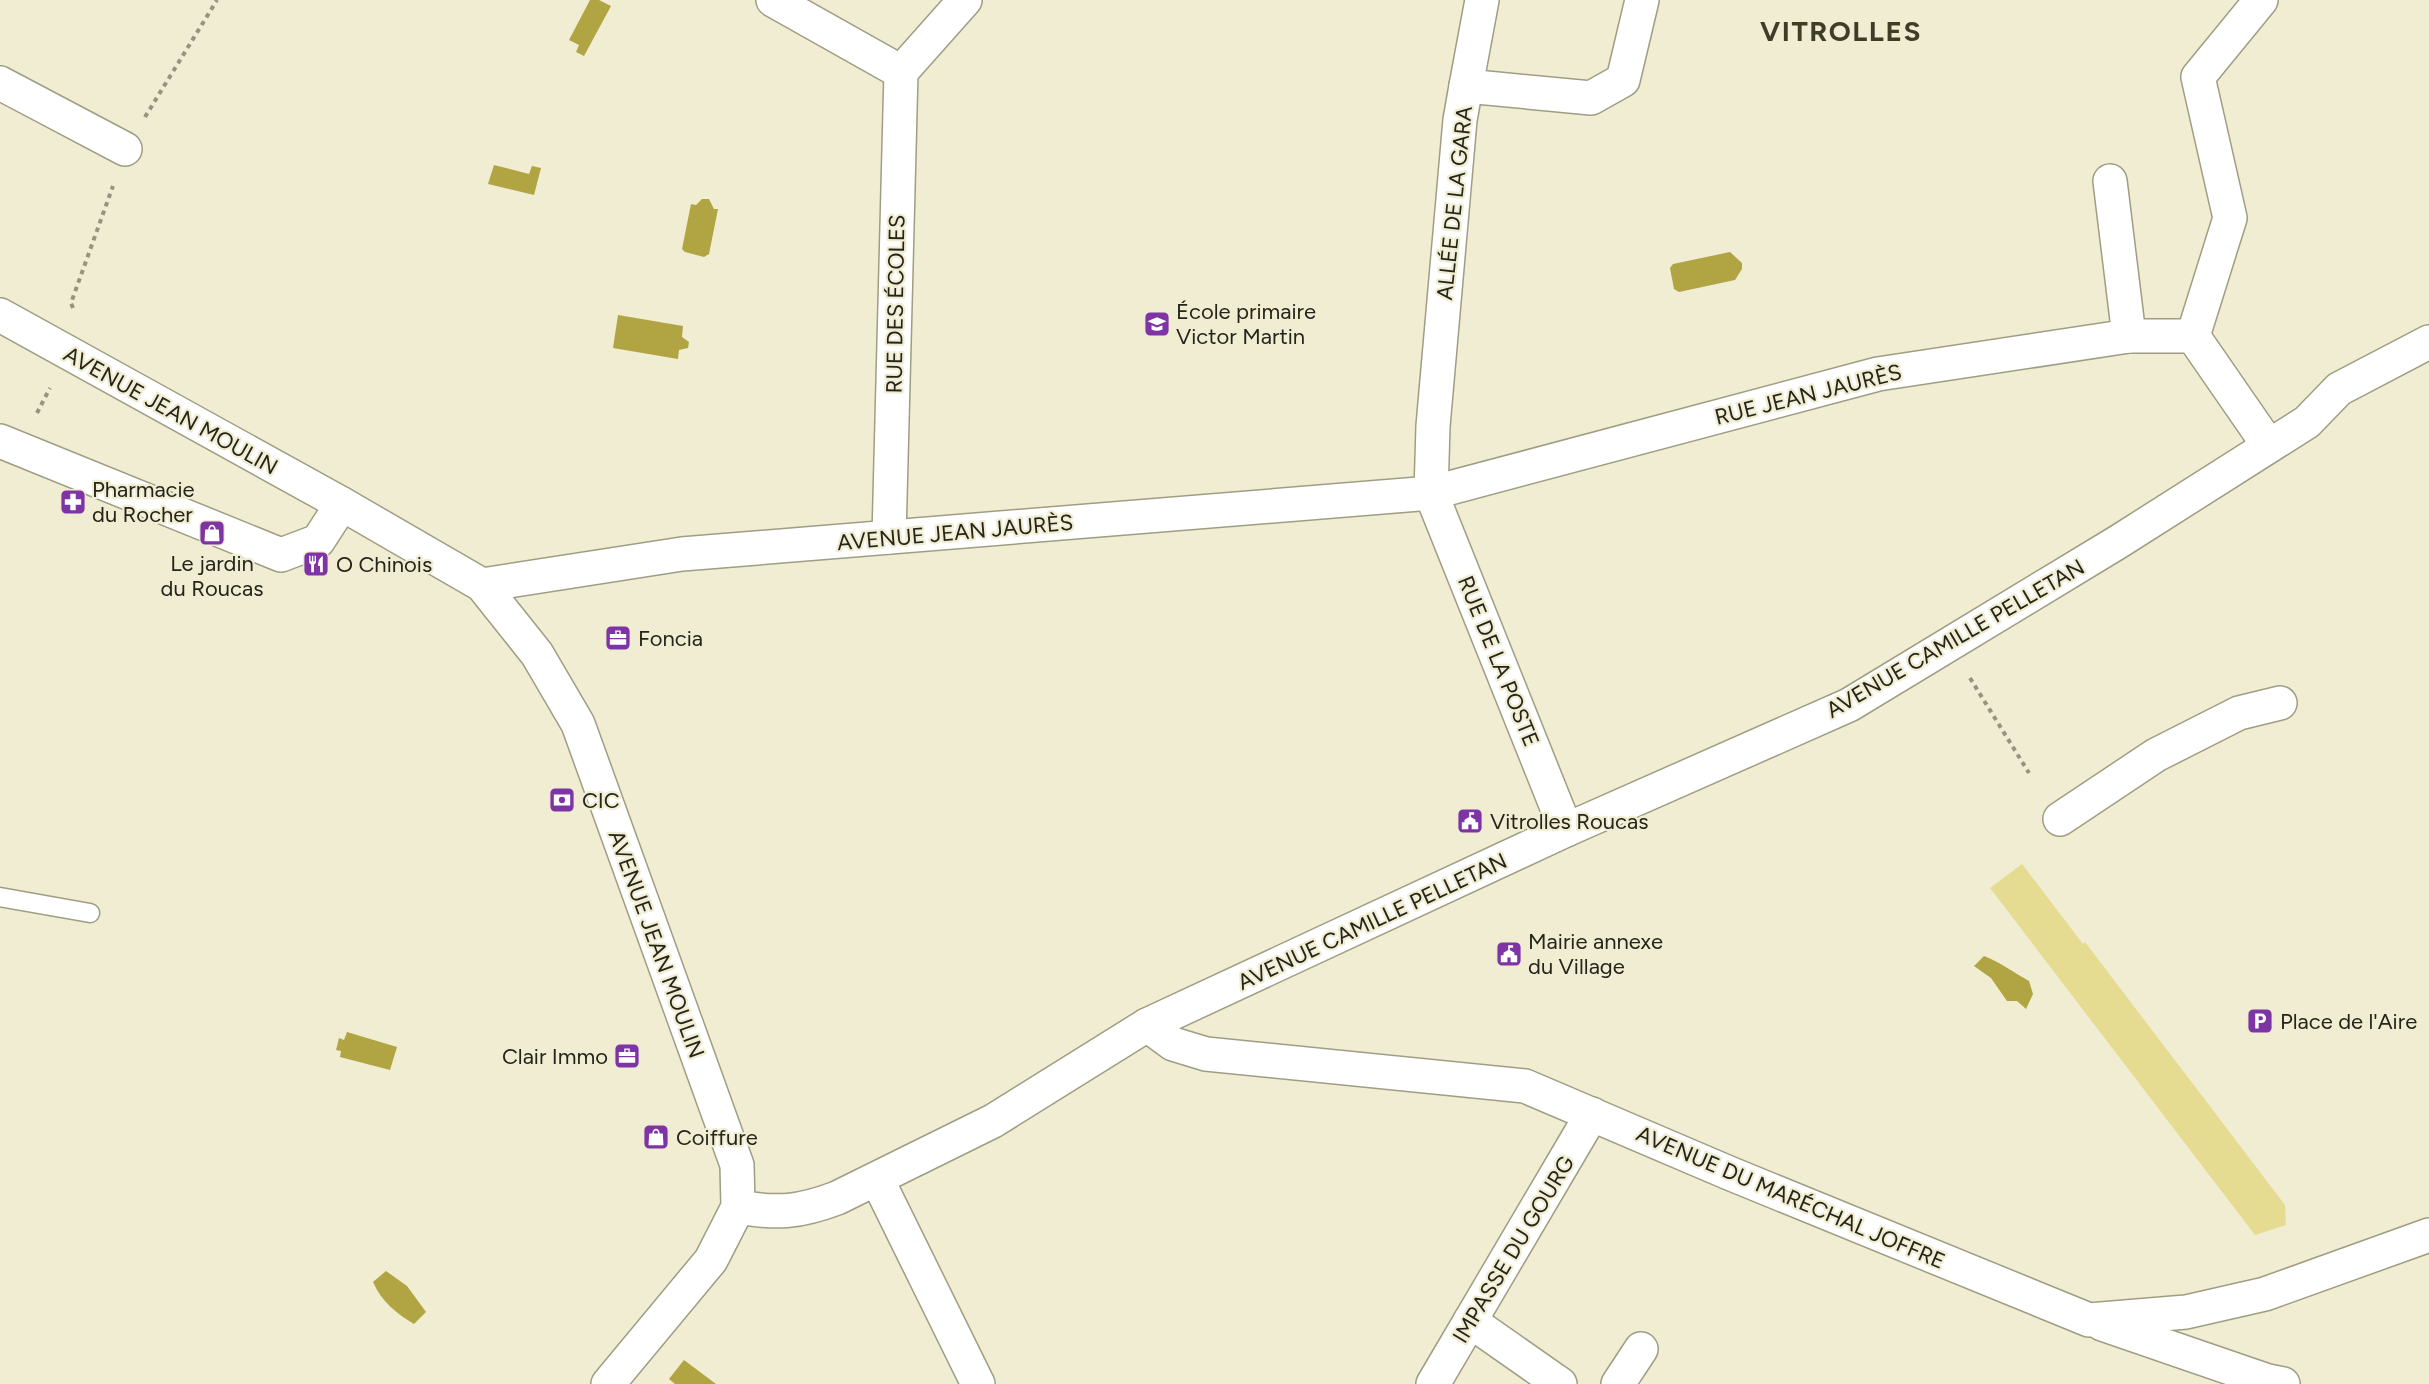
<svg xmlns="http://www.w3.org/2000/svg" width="2429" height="1384" font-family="Figtree,sans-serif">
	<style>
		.green { fill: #e5dc91 }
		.water { fill: #b1a442 }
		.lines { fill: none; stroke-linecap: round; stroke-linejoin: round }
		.service-casing { stroke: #9f9d83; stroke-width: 21 }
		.minor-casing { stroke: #9f9d83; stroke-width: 36 }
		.tertiary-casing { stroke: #9f9d83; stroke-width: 36 }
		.path { stroke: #969480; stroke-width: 4; stroke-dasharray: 4.5 4.5; stroke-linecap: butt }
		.service { stroke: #fff; stroke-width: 18 }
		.minor { stroke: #fff; stroke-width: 33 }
		.tertiary { stroke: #fff; stroke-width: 33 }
		.labels { text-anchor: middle; stroke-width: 4.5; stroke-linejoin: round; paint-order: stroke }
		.street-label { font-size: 22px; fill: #25241a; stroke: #f0edd2 }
		.poi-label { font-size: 22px; fill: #25241a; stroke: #f0edd2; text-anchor: start }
		.district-label { font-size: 28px; font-weight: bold; letter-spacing: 1.5px; fill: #403d27; stroke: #f0edd2 }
	</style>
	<rect width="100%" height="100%" fill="#f0edd2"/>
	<path class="green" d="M2022,864l61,80 2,-2 200,263 1,20 -31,10 -265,-347z"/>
	<g class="water">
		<path d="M590,0h9l12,6 -27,50 -8,-4 3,-7 -10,-5z"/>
		<path d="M494,165l35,9 3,-8 9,2 -7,27 -46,-11z"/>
		<path d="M702,199h7l5,10h4l-9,45 -5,3 -19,-5 -3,-3 9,-45 5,1z"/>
		<path d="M1730,252l12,11v6l-7,11 -56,12 -5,-3 -4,-21 3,-4z"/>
		<path d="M618,315l65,11 -1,11 7,5 -1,6 -9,2 -1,9 -65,-11z"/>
		<path d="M1984,956c16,6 29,16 45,25l4,13 -7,15 -9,-8h-10l-16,-23 -17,-12z"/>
		<path d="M347,1032l50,15 -7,23 -50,-13 1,-6 -5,-1 3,-12 5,2z"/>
		<path d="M386,1271l21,15 19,26 -12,12c-17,-10 -33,-23 -41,-42z"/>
		<path d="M684,1360l32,24h-41l-6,-5z"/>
	</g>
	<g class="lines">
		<defs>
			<path id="service" d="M0,897l90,16"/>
			<g id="minor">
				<path d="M773,0l128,72"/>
				<path d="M901,72l64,-72"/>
				<path d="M0,83l125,66"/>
				<path d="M1466,86l16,-86"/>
				<path d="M2110,181l19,155"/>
				<path d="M2193,336l37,-118 -32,-141 63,-77"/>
				<path d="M2193,336l76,110"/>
				<path d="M0,441l281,114 37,-14 24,-37"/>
				<path d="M889,537l12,-465"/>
				<path d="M482,585l200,-31 749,-61 447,-119 251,-38h64"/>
				<path d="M2060,819l96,-64 83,-42 41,-10"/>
				<path d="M1566,830l-135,-337 2,-67 27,-306 6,-34 125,12 32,-18 19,-80"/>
				<path d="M1147,1025l26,19 33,10 319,32 204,87 360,147 97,-8 79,-18 164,-59"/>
				<path d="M877,1179l101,205"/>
				<path d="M738,1207c40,7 62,5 99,-9l156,-77 154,-96 419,-195 283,-125 269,-163 189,-120 32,-33 90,-47"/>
				<path d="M1470,1321l90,63"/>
				<path d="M2102,1324l166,57 15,3"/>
				<path d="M1433,1384l159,-270"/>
				<path d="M1618,1384l23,-35"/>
			</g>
			<path id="tertiary" d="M0,315l342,189 140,81 55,69 41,70 159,441 1,42 -27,53 -103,124"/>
		</defs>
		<use href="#service" class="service-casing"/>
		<use href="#minor" class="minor-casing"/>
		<use href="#tertiary" class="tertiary-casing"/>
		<g class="path">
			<path d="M145,117l72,-117"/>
			<path d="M73,308l-2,-5 42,-117"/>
			<path d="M37,413l13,-25"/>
			<path d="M1970,678l59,95"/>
		</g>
		<use href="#service" class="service"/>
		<use href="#minor" class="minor"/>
		<use href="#tertiary" class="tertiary"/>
	</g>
	<defs>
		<symbol id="school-square" viewBox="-11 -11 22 22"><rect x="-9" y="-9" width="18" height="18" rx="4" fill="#7f34a5" stroke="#f0edd2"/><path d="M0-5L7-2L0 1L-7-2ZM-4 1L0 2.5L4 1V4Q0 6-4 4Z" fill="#fff"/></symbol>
		<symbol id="pharmacy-square" viewBox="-11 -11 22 22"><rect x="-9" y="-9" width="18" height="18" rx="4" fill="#7f34a5" stroke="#f0edd2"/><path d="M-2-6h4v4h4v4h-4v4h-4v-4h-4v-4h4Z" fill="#fff"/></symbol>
		<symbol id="shop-square" viewBox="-11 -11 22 22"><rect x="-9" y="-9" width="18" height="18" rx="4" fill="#7f34a5" stroke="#f0edd2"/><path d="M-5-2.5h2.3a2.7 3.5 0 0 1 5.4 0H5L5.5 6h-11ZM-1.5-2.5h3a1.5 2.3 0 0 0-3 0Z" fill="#fff"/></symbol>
		<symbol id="restaurant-square" viewBox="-11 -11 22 22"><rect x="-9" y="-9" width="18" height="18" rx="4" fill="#7f34a5" stroke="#f0edd2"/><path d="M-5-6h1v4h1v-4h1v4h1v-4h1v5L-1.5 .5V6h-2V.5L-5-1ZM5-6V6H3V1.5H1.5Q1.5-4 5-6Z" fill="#fff"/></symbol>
		<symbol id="office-square" viewBox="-11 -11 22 22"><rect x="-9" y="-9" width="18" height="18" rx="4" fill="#7f34a5" stroke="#f0edd2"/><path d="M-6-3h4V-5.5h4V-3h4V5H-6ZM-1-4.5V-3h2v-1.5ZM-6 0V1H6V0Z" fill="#fff"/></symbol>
		<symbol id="bank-square" viewBox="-11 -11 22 22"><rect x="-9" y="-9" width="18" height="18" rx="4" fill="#7f34a5" stroke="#f0edd2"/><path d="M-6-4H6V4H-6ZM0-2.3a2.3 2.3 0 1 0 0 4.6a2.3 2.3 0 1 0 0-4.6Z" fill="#fff"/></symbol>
		<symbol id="civic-square" viewBox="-11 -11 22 22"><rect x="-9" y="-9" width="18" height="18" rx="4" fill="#7f34a5" stroke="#f0edd2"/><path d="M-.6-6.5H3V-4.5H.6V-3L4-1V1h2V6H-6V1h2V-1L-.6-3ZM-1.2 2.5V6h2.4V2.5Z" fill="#fff"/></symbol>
		<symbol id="parking-square" viewBox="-11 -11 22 22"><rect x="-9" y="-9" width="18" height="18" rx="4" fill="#7f34a5" stroke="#f0edd2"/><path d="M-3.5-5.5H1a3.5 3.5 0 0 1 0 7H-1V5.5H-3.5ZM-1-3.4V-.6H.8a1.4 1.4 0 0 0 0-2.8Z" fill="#fff"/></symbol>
	</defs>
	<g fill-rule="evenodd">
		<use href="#school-square" x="1142" y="309" width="30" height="30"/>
		<use href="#pharmacy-square" x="58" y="487" width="30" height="30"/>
		<use href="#shop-square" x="197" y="518" width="30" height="30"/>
		<use href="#restaurant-square" x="301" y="549" width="30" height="30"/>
		<use href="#office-square" x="603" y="623" width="30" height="30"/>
		<use href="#bank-square" x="547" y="785" width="30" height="30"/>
		<use href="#civic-square" x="1455" y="806" width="30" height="30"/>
		<use href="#civic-square" x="1494" y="939" width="30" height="30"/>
		<use href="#parking-square" x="2245" y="1006" width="30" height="30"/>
		<use href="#office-square" x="612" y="1041" width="30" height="30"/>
		<use href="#shop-square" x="641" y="1122" width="30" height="30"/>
	</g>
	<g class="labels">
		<g class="street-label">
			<text transform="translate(1454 203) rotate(-84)" y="8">ALLÉE DE LA GARA</text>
			<text transform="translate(895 304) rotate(-89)" y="8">RUE DES ÉCOLES</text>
			<text transform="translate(1808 394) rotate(-14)" y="8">RUE JEAN JAURÈS</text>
			<text transform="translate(171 410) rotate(29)" y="8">AVENUE JEAN MOULIN</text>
			<text transform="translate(955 532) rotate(-5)" y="8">AVENUE JEAN JAURÈS</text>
			<text transform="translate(1955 638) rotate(-30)" y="8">AVENUE CAMILLE PELLETAN</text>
			<text transform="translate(1499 661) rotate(68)" y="8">RUE DE LA POSTE</text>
			<text transform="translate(1372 921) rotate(-25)" y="8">AVENUE CAMILLE PELLETAN</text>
			<text transform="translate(657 944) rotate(70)" y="8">AVENUE JEAN MOULIN</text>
			<text transform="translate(1791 1197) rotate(23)" y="8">AVENUE DU MARÉCHAL JOFFRE</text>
			<text transform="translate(1513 1249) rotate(-59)" y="8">IMPASSE DU GOURG</text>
		</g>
		<g class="poi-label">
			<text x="1176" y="319">École primaire<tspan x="1176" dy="25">Victor Martin</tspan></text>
			<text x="92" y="497">Pharmacie<tspan x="92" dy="25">du Rocher</tspan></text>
			<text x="212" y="571" text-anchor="middle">Le jardin<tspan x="212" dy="25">du Roucas</tspan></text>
			<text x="336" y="572">O Chinois</text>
			<text x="638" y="646">Foncia</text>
			<text x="582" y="808">CIC</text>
			<text x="1490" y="829">Vitrolles Roucas</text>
			<text x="1528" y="949">Mairie annexe<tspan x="1528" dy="25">du Village</tspan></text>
			<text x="2280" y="1029">Place de l'Aire</text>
			<text x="608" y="1064" text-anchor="end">Clair Immo</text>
			<text x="676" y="1145">Coiffure</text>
		</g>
		<g class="district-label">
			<text x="1841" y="41">VITROLLES</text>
		</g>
	</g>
</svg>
